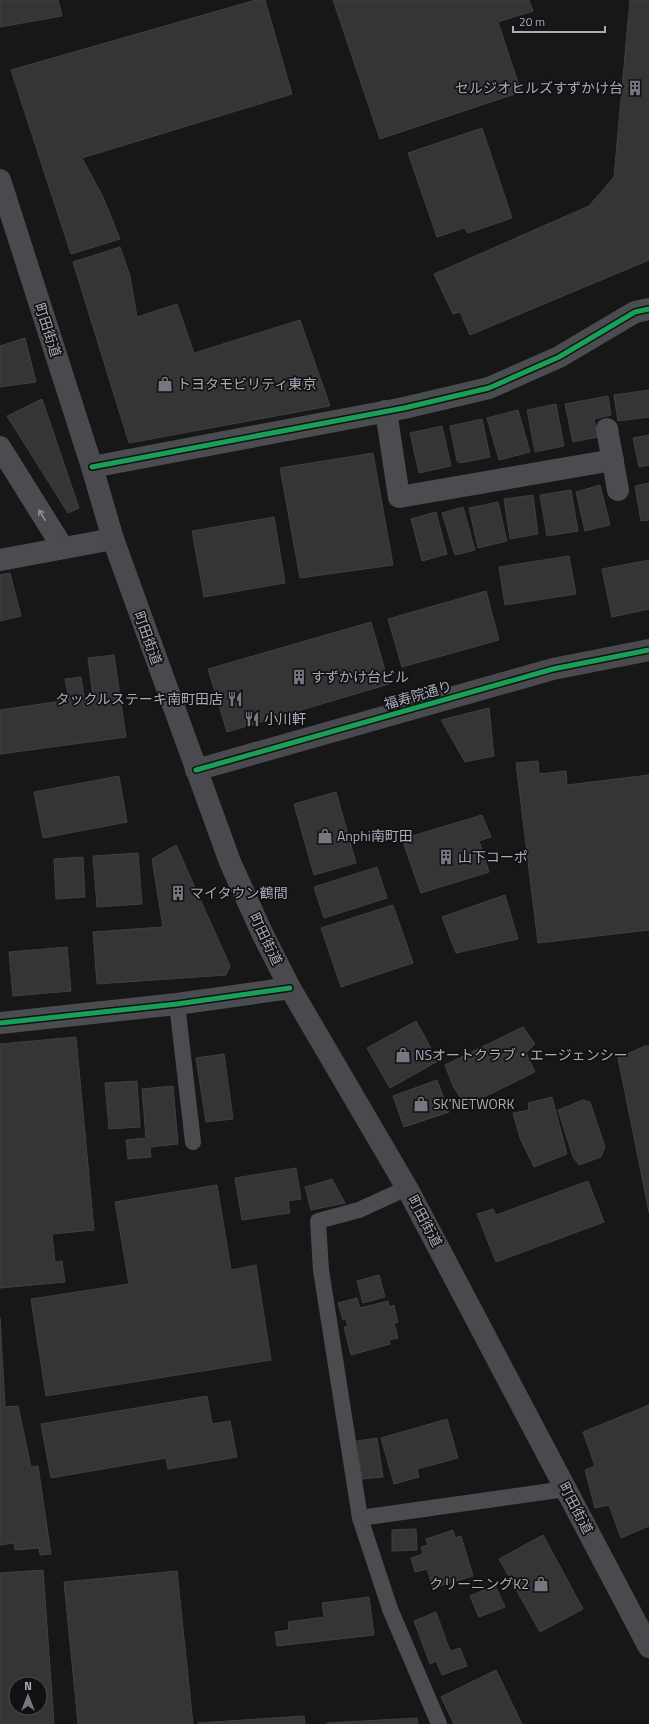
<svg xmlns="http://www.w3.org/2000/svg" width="649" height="1724" font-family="'Titillium Web','Noto Sans JP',sans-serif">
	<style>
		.building { fill: #353536; stroke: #3f4043; fill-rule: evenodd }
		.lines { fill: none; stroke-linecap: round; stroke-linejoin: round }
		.lane { stroke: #4b4c50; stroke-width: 16 }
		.street { stroke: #4b4c50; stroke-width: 22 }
		.secondary { stroke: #4a4a4e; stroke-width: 22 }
		.cycleway-casing { stroke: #111113; stroke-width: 8 }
		.cycleway { stroke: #1a9f57; stroke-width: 5 }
		.oneway { stroke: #8c9099 }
		.labels { text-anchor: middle; stroke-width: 3.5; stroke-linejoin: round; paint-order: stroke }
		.poi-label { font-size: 14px; fill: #a8adb8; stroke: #111113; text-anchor: start }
		.street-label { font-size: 14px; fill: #a8adb8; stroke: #111113 }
	</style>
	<rect width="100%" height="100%" fill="#171717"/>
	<g class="building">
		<path d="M0,0h58l4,16 -62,11z"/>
		<path d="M256,0h9l27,94 -210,64 21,39 17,42 -49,15 -60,-184z"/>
		<path d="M333,0h196l4,11 -35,11 23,70 -141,47z"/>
		<path d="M630,0h19v260l-179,75 -10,-23 -7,2 -19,-40 155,-68 25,-29z"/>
		<path d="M482,128l30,90 -44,15 -4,-5 -27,9 -29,-84z"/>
		<path d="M120,247l10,29 7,41 40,-13 17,49 106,-33 30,86 -201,37 -56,-181z"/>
		<path d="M25,338l11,44 -36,5v-41z"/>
		<path d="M649,390v27l-31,4 -4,-26z"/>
		<path d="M608,396l3,19 -17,4 4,18 -25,5 -8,-38z"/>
		<path d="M42,399l37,109 -11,5 -61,-97z"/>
		<path d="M556,404l8,42 -29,6 -8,-42z"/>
		<path d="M518,410l12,42 -31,8 -12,-42z"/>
		<path d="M482,419l8,38 -30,6 -3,-2 -7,-35z"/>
		<path d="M442,426l9,40 -32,7 -9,-40z"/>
		<path d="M649,435v30l-10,2 -6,-29z"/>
		<path d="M373,453l20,112 -93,13 -20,-110z"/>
		<path d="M649,483v37l-8,1 -6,-35z"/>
		<path d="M600,485l10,40 -25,6 -9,-39z"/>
		<path d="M571,490l7,41 -31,5 -7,-41z"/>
		<path d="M533,495l5,39 -28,5 -6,-40z"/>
		<path d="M498,502l9,39 -29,7 -9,-40z"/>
		<path d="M463,507l12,43 -20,5 -13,-42z"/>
		<path d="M436,512l11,42 -25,7 -11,-42z"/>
		<path d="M274,517l11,66 -81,14 -12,-66z"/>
		<path d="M569,556l7,38 -71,11 -6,-38z"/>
		<path d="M649,560v49l-37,8 -10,-48z"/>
		<path d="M10,573l11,43 -21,5v-46z"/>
		<path d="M486,591l13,49 -97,27 -14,-48z"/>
		<path d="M371,622l18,62 -162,48 -19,-63z"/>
		<path d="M114,655l12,82 -126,17v-44l69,-10 -4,-21 16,-2 3,20 9,-1 -5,-38z"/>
		<path d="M489,708l5,48 -29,6 -24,-42z"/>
		<path d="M538,761l1,13 27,-3 1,14 82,-10v155l-111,13 -22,-180z"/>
		<path d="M119,776l8,46 -84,16 -9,-46z"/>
		<path d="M336,792l20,71 -42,12 -20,-71z"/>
		<path d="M482,815l9,22 -12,4 10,31 -68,21 -19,-54z"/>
		<path d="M176,845l54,121 -4,9 -129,9 -4,-52 70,-5 -11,-68z"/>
		<path d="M138,853l4,51 -45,3 -4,-51z"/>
		<path d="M83,857l2,40 -29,2 -2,-40z"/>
		<path d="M377,867l10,31 -63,20 -10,-31z"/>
		<path d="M505,895l13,44 -62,14 -14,-36z"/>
		<path d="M393,905l20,58 -72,24 -20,-59z"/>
		<path d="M67,947l4,44 -58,5 -4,-44z"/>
		<path d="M416,1021l22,40 -48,27 -23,-40z"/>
		<path d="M523,1027l12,17 -9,9 9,19 -69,34 -13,-20 -8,-21z"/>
		<path d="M76,1037l18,193 -42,4 3,28 7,-1 3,21 -65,6v-244z"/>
		<path d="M645,1046h4v166l-31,-154z"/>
		<path d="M224,1054l9,65 -27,3 -10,-64z"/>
		<path d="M437,1080l12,32 -45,15 -11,-31z"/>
		<path d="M137,1081l3,46 -31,2 -4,-46z"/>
		<path d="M173,1086l5,58 -28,3 1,10 -23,2 -2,-19 20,-2 -4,-49z"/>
		<path d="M552,1097l15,57 -33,13 -14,-29 -7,-25 16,-3 -1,-7z"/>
		<path d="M583,1100l7,2 15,45 -4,10 -22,8 -6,-8 -15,-47z"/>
		<path d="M296,1168l5,31 -13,2 2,12 -48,7 -7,-42z"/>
		<path d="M332,1179l13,24 -34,7 -6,-23z"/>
		<path d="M588,1181l16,41 -108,40 -19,-48 16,-5 3,6z"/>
		<path d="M217,1185l14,85 25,-5 15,95 -225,36 -15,-97 98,-15 -14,-82z"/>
		<path d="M379,1275l6,22 -22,6 -6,-22z"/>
		<path d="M357,1298l3,10 28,-7 1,6 5,-2 4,17 -4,1 4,15 -9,2 1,4 -39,11 -7,-28 4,-1 -2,-7 -3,1 -5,-17z"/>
		<path d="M0,1317l5,90 13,-1 13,61 7,-1 13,88 -11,1 -1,-7 -24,2 -1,-7 -14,2z"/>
		<path d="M207,1396l5,28 18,-3 7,36 -69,12 -2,-11 -115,20 -10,-54z"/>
		<path d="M649,1405v121l-28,12 -12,-33 -14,3 -10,-38 10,-4 -12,-34z"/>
		<path d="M447,1419l11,39 -41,11 2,8 -25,7 -13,-46z"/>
		<path d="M377,1438l6,39 -21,2 -5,-38z"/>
		<path d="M416,1529l1,21 -25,1v-21z"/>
		<path d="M453,1530l2,8 6,-2 12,40 -40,12 -6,-19 -12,3 -4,-14 12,-4 -2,-7 7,-2 -2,-6z"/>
		<path d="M543,1535l40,74 -43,23 -41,-73z"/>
		<path d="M43,1570l11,154h-54v-151zM16,1684h24v24h-24z"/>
		<path d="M177,1571l16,153h-115l-14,-142z"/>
		<path d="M495,1585l10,22 -26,10 -9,-21z"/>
		<path d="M369,1597l5,38 -97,11 -2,-14 14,-2 -1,-8 36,-5 -2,-14z"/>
		<path d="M436,1612l14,39 10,-3 7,18 -25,9 -6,-14 -6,3 -16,-43z"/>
		<path d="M496,1670l26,54h-68l-13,-27z"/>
		<path d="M304,1716l1,8h-107v-1z"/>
		<path d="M417,1718l1,6h-91v-1z"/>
	</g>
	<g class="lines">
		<g class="lane">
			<path d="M177,1004l16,138"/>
			<path d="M407,1188l-48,22 -41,11 3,49 39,248 30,91 49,115"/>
			<path d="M360,1518l206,-29"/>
		</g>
		<g class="street">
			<path d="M386,411l13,86 214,-37"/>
			<path d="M607,429l11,61"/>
			<path d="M0,447l63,101"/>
			<path d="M92,467l312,-59 85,-20 70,-31 76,-45 14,-3"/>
			<path d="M0,560l113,-21"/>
			<path d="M0,1023l177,-19 113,-16"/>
		</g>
		<g class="secondary">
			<path d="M0,180l92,287 21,72 117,323 33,73 27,53 117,200 242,459"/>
			<path d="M196,770l357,-101 96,-19"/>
		</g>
		<defs>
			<g id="cycleway">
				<path d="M92,467l312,-59 85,-20 70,-31 76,-45 14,-3"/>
				<path d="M196,770l357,-101 96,-19"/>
				<path d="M0,1023l177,-19 113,-16"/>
			</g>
		</defs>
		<use href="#cycleway" class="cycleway-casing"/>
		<use href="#cycleway" class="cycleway"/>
	</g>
	<defs><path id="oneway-shaft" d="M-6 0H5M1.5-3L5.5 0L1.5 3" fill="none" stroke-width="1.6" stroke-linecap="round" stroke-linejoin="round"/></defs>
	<use class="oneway" href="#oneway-shaft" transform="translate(42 515) rotate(-122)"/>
	<defs>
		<symbol id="building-bare" viewBox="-9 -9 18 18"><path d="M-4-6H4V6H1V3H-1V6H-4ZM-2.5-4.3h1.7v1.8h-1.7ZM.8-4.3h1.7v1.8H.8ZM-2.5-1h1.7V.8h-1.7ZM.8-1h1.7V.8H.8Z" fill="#757880" stroke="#111113" stroke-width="2.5" paint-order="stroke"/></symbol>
		<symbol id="shop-bare" viewBox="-9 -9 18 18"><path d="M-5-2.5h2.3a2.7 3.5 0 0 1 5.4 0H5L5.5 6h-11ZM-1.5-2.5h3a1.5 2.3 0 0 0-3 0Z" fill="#757880" stroke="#111113" stroke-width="2.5" paint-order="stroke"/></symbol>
		<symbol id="restaurant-bare" viewBox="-9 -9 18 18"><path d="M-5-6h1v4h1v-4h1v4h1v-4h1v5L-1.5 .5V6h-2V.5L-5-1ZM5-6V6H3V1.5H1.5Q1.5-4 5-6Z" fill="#757880" stroke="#111113" stroke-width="2.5" paint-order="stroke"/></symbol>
	</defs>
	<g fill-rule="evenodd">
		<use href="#building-bare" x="624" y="77" width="22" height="22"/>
		<use href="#shop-bare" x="154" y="373" width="22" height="22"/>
		<use href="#building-bare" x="288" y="666" width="22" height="22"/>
		<use href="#restaurant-bare" x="224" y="688" width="22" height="22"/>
		<use href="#restaurant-bare" x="241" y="708" width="22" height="22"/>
		<use href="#shop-bare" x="314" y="825" width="22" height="22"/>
		<use href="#building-bare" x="435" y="846" width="22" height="22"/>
		<use href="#building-bare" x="167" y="882" width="22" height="22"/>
		<use href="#shop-bare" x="392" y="1044" width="22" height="22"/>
		<use href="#shop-bare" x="410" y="1093" width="22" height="22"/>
		<use href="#shop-bare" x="530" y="1573" width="22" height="22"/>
	</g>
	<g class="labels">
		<g class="poi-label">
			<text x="623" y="93" text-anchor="end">セルジオヒルズすずかけ台</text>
			<text x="177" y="389">トヨタモビリティ東京</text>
			<text x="311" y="682">すずかけ台ビル</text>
			<text x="223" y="704" text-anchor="end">タックルステーキ南町田店</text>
			<text x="264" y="724">小川軒</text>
			<text x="337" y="841">Anphi南町田</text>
			<text x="458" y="862">山下コーポ</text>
			<text x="190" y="898">マイタウン鶴間</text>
			<text x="415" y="1060">NSオートクラブ・エージェンシー</text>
			<text x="433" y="1109">SK’NETWORK</text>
			<text x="529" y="1589" text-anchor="end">クリーニングK2</text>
		</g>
		<g class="street-label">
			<text transform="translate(48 330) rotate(72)" y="5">町田街道</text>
			<text transform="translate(148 638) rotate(70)" y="5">町田街道</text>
			<text transform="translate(418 695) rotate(-16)" y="5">福寿院通り</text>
			<text transform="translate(266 939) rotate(64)" y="5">町田街道</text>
			<text transform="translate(425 1221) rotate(62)" y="5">町田街道</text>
			<text transform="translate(576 1508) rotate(62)" y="5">町田街道</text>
		</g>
	</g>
	<g transform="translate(28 1696)"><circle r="19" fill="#111113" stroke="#4d4f55"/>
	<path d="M0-3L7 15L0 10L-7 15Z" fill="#757880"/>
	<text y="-6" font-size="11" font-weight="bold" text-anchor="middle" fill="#a8adb8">N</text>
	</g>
	<path d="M513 26v6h92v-6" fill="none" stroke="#a8adb8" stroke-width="2"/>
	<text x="519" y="26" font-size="12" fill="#a8adb8" stroke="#111113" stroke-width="3" paint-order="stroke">20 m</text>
</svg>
